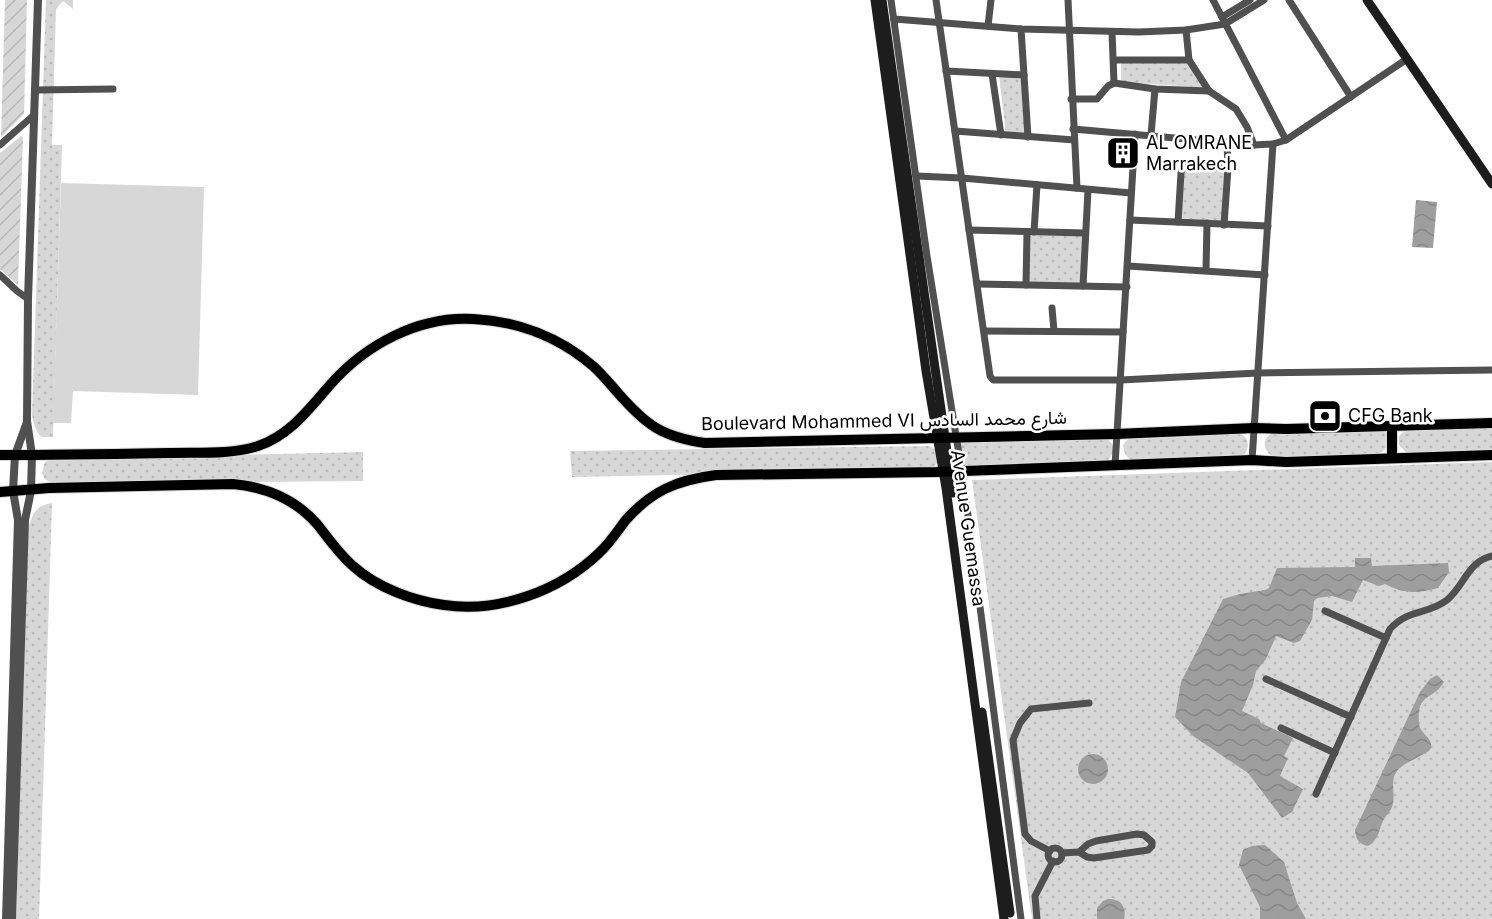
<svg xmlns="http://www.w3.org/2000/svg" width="1492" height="919" font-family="Inter,Vazirmatn,sans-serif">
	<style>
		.grass { fill: url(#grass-dots) }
		.garden { fill: url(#garden-furrows) }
		.pitch { fill: #d7d7d7 }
		.water { fill: url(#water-waves) }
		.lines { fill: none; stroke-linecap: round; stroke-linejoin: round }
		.primary-casing { stroke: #dbdbdb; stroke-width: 12 }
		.minor { stroke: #505050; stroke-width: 7 }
		.tertiary { stroke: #505050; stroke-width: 8 }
		.secondary { stroke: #1d1d1d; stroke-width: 9 }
		.primary { stroke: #000; stroke-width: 10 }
		.labels { text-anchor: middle; stroke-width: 5; stroke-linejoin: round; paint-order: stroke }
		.poi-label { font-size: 18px; fill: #000; stroke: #fff; text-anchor: start }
		.street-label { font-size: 18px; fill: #000; stroke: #fff }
	</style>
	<defs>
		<pattern id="grass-dots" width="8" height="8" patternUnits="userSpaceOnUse" patternTransform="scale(1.5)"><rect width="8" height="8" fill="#d7d7d7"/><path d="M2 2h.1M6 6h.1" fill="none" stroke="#b7b7b7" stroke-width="1.8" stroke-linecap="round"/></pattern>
		<pattern id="garden-furrows" width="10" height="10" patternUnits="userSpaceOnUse" patternTransform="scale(1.5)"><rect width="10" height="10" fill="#d7d7d7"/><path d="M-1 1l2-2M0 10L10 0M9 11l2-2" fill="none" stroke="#b7b7b7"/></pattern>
		<pattern id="water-waves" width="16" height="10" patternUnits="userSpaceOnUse" patternTransform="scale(1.5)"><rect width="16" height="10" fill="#9e9e9e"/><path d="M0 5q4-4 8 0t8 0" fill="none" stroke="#868686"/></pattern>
	</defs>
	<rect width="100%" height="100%" fill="#fff"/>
	<g class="grass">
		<path d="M46,0h27v9l-10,-8 -7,8 -4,136h10l-9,292h-11c-7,-6 -8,-13 -10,-22z"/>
		<path d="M1191,60l17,28 -87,-6v-20z"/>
		<path d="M999,76l27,1 3,58 -23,-1z"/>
		<path d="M1184,167l43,2 -5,53 -43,-4z"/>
		<path d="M1029,235l53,1 -1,48 -53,-1z"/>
		<path d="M1492,426v25l-84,3 -9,-9v-9l8,-8z"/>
		<path d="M1380,429l6,3c4,10 2,17 -7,22l-105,3c-12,-6 -13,-19 0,-25z"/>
		<path d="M1240,433l6,5c4,9 1,15 -7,20l-106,3c-7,-4 -9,-7 -10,-16l8,-9z"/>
		<path d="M1104,437c13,7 12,17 1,25l-142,4 -3,-26z"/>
		<path d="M930,446l6,4 1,13 -4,5 -10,2 -351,7 -2,-26z"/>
		<path d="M363,452v29l-310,3 -8,-5 -3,-6 3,-11 8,-3z"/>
		<path d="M1492,462v457h-460l-60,-439z"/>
		<path d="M52,503l-13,416h-23l12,-390c4,-14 8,-24 24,-26z"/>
	</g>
	<g class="garden">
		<path d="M5,0h22l-3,114 -23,23z"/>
		<path d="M21,136l2,1 -5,148 -18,-16v-116z"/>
	</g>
	<path class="pitch" d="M61,183l143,4 -6,208 -125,-4 -2,32h-18z"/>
	<g class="water">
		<path d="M1416,200l21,2 -4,46 -21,-1z"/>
		<path d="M1355,558h16l1,8 76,-3 1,9 -11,16c-22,6 -33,6 -53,-4l-6,2 -16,-6 -11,22 -20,-6 -15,2 -3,3 -2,19 -12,21 -6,2 -18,-7 -10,23 -10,12 -3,14 -11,26 17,8 2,4 32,15 -9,18 4,2 -8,18 23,13 -11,23 -10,6 -34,-45 -55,-37 -18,-19 6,-35 42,-83 17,-5 25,-4 4,-2 8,-20 78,-1z"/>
		<path d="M1437,675l7,7c-11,19 -28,10 -25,42 1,10 14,13 12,24l-2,3c-8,5 -27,13 -32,20 -7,9 -2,21 -4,32 -1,9 -8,12 -11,20 -3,9 -5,18 -14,23 -9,-2 -12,-6 -13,-16l65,-138 10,-13z"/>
		<circle cx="1093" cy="769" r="15"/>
		<path d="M1265,845l19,17 13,41 9,16h-46v-12l-21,-42 4,-15 9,-4z"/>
		<path d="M1108,899c12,-1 19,8 16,20h-27v-11l6,-7z"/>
	</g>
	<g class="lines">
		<defs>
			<g id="primary">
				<path d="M1392,425v32"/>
				<path d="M0,455c56,0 112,-1 168,-2 29,-1 62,2 90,-7 32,-11 50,-36 72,-61 35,-40 88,-69 143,-66 44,2 86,18 120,47 9,8 17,18 25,27 28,32 44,44 87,50l411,-9 138,-6 32,1 206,-6"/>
				<path d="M0,492l49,-4 184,-4c33,3 62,15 84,40 12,15 22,30 36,42 23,21 60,35 91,39 55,8 115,-14 155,-52 10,-9 18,-21 26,-32 26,-30 52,-41 91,-46l221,-3 315,-12 34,2 206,-7"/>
			</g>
		</defs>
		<use href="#primary" class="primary-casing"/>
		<g class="minor">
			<path d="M891,0l36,256 37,229 57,434"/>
			<path d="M936,0l54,376 3,4h128l137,-7 234,-3"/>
			<path d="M1068,0l9,188"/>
			<path d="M1213,0l73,140"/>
			<path d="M1289,0l62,97"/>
			<path d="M1222,17l28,-17"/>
			<path d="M894,19l127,10 118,3 47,-2 39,-6 39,-24"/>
			<path d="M988,26l3,-26"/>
			<path d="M1021,29l7,108"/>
			<path d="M1186,30l3,30 20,31 27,18 11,18 7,18"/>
			<path d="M1112,32l2,51"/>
			<path d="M1114,60h75"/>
			<path d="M946,71l78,4"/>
			<path d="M992,74l9,61"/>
			<path d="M35,90l78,-1"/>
			<path d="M1071,99h26l11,-13 6,-3 41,6 54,2"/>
			<path d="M1073,129l181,16 19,-1 13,-4 121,-81"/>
			<path d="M955,131l119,9"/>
			<path d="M1151,135l4,-46"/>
			<path d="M0,145l34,-30"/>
			<path d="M916,176l46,2 169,15"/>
			<path d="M1130,220l138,6"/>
			<path d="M1178,222l3,-49 2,-7 5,-1 40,3"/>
			<path d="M1224,225l4,-57 -1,-26"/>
			<path d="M969,230l116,3"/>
			<path d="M1034,232l3,-47"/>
			<path d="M1128,266l137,9"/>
			<path d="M1206,270l1,-47"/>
			<path d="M0,275l17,16 11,8"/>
			<path d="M977,284l150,3"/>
			<path d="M1026,285l1,-53"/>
			<path d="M1083,286l5,-96"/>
			<path d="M1052,308l2,23"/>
			<path d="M984,331l139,1"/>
			<path d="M1252,460l21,-316"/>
			<path d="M1115,466l20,-332"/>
			<path d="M1325,611l61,27"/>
			<path d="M1266,679l85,38"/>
			<path d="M1281,728l54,25"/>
			<path d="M1316,794l74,-165c19,-21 38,-14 57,-29 18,-15 20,-38 45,-44"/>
			<circle cx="1055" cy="855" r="7"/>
			<path d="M1050,851l-19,-10 -6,-7 -12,-94 7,-17 11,-14 58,-6"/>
			<path d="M1062,853l17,-1 9,-8 8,-3 41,-7 7,1 8,7v4l-4,4 -54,8 -7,-1 -8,-5"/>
			<path d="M1037,919l-2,-23 18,-35"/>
		</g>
		<g class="tertiary">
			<path d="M6,919l12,-399 -5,-29 2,-36 12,-33"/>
			<path d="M12,919l13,-399 6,-29 1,-36 -5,-34 1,-122 10,-299"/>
		</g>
		<g class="secondary">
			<path d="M875,0l51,371 20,117 58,431"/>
			<path d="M882,0l71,493"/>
			<path d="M1367,0l125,184"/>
			<path d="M982,712l28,201"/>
		</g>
		<use href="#primary" class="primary"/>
	</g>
	<defs>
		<symbol id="building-square" viewBox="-11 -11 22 22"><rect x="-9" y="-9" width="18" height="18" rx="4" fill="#000" stroke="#fff"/><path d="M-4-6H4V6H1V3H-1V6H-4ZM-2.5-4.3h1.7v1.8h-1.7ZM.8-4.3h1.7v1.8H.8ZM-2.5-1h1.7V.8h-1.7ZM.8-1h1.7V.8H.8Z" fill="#fff"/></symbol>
		<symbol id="bank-square" viewBox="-11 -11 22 22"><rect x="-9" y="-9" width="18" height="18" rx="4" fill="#000" stroke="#fff"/><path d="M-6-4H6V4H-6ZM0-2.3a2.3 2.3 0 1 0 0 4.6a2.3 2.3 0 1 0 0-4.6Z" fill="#fff"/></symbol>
	</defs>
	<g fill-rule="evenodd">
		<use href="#building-square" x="1104" y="134" width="38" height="38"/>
		<use href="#bank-square" x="1306" y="397" width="38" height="38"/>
	</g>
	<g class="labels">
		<g class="poi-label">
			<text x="1146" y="149">AL OMRANE<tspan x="1146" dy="21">Marrakech</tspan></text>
			<text x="1348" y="422">CFG Bank</text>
		</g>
		<g class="street-label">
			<text transform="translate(884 421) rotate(-1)" y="6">Boulevard Mohammed VI شارع محمد السادس</text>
			<text transform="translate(968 528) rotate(82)" y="6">Avenue Guemassa</text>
		</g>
	</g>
</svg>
